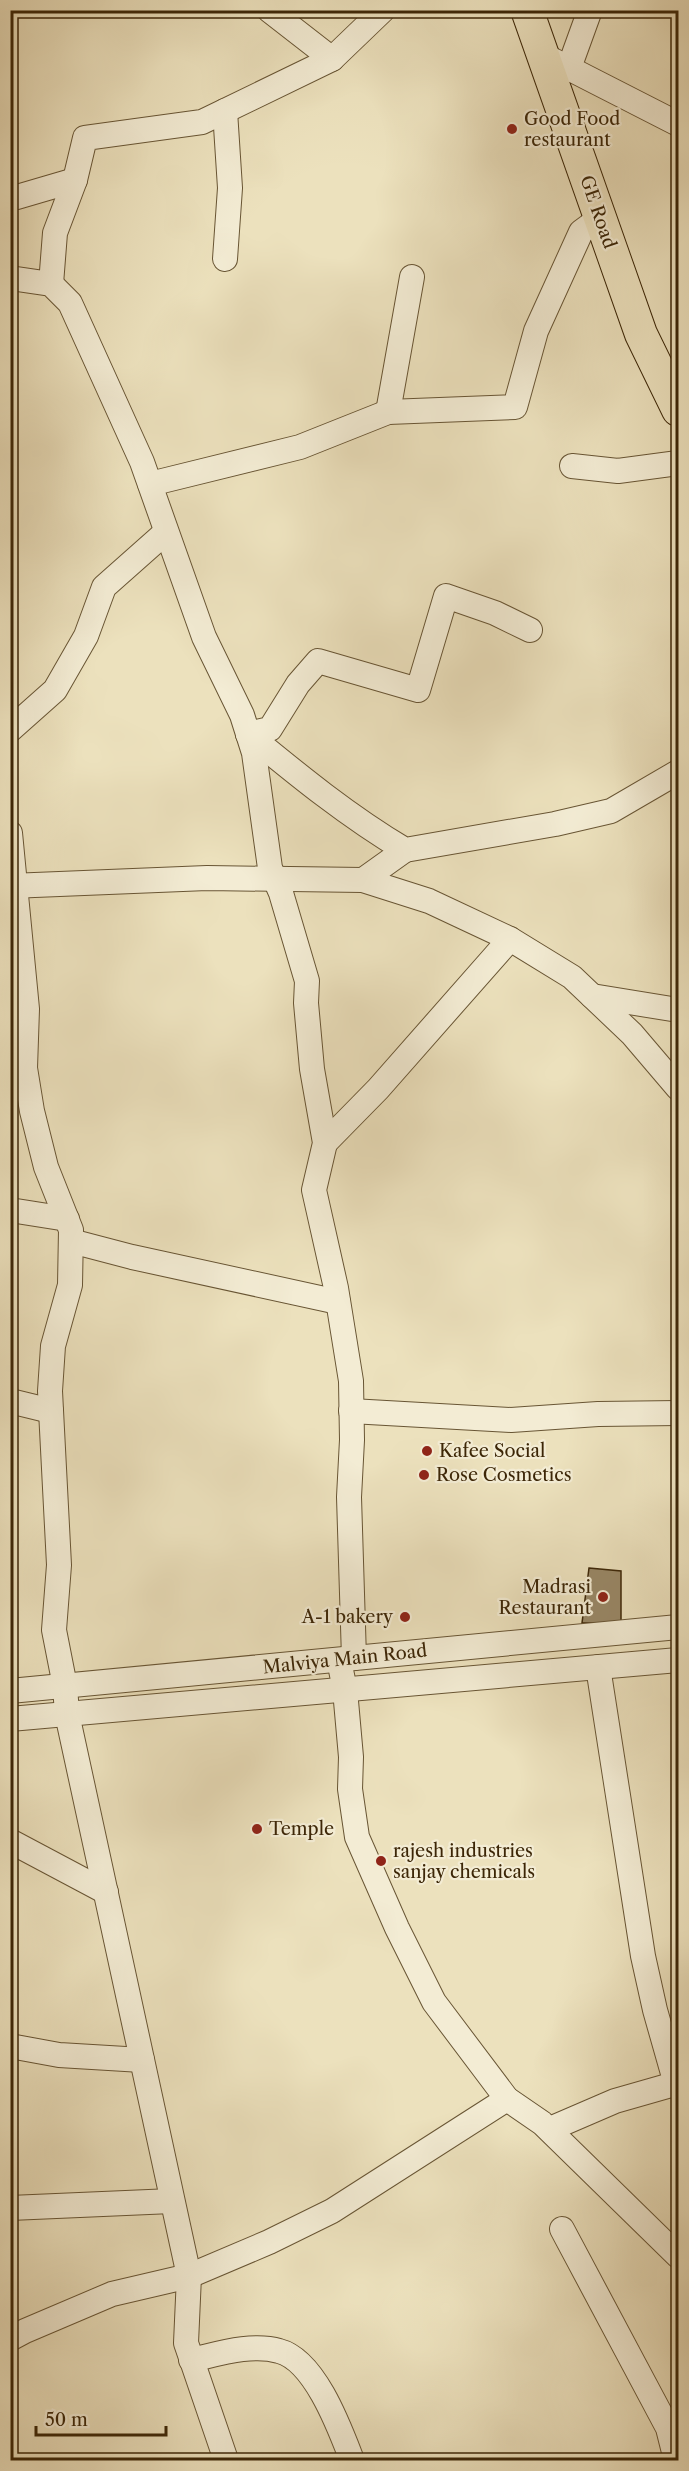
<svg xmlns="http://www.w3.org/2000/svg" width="689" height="2471" font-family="'Libre Caslon Text',serif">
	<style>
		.building { fill: #988766; stroke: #3c2607; stroke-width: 1.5 }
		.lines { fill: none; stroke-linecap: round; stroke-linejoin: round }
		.minor-casing { stroke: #685534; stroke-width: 26 }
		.major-casing { stroke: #3c2607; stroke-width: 34 }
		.minor { stroke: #f3ecd4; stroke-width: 24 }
		.major { stroke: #ece1bd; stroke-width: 32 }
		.poi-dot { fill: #8f2418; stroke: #f3ecd4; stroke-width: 2 }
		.labels { text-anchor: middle; stroke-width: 4.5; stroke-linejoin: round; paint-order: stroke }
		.poi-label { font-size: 18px; fill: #3c2607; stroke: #f3ecd4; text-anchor: start }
		.street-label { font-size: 18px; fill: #3c2607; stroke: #f3ecd4 }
	</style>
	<rect width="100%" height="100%" fill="#ece1bd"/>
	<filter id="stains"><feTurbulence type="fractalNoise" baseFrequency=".00333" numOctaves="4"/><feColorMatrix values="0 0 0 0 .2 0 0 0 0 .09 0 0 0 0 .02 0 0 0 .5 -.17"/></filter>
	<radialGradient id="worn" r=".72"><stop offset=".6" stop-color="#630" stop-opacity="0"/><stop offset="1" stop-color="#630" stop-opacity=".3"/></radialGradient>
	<path class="building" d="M589,1568l32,3v52h-39z"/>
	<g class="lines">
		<defs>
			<g id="minor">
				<path d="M269,10l63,49"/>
				<path d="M543,55l135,69"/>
				<path d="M569,68l21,-58"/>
				<path d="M225,111l5,77 -5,71"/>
				<path d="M17,197l58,-17"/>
				<path d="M10,278l41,6 19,19 72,159 62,175 38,78 12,38 16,115 11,25 26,88 -1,22 6,66 13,74 -11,47 22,98 15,93 1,59 -3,57 5,161"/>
				<path d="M51,284l4,-51 20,-53 10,-42 117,-16 130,-63 51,-49"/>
				<path d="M388,412l24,-135"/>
				<path d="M572,466l46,5 60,-8"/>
				<path d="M150,484l150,-37 88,-35 127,-5 21,-76 45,-99 19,-14"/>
				<path d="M10,730l45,-40 31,-54 18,-49 62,-55"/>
				<path d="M248,734c51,42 100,82 157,116l150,-26 56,-13 67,-39"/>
				<path d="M248,734l22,-5 28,-45 20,-23 100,29 28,-94 49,17 35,17"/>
				<path d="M10,833l17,176 -2,59 7,43 14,56 25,63 -1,55 -17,61 -3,45 9,174 -5,65 11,56 2,28 122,562 -3,67 40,117"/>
				<path d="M363,880l42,-30"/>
				<path d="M10,886l197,-8 156,2 66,21 81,38 62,38 60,57 46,54"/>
				<path d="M592,996l86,14"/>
				<path d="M325,1143l53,-54 132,-150"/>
				<path d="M10,1210l57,9"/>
				<path d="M71,1241l61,16 206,45"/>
				<path d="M10,1401l41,10"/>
				<path d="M351,1411l160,9 87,-6 80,-1"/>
				<path d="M339,1660l6,30 6,67 -1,32 7,48 40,91 37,74 73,97 35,24 136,133"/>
				<path d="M598,1667l45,289 12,54 21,74"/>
				<path d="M10,1691l668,-64"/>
				<path d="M10,1719l668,-59"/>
				<path d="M10,1841l96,51"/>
				<path d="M10,2046l49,9 83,5"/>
				<path d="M550,2129l65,-28 63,-18"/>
				<path d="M10,2208l162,-7"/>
				<path d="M562,2229l106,199 8,32"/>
				<path d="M10,2339l15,-8 87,-37 77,-18 80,-34 63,-31 175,-112"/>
				<path d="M191,2360c27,-6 61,-17 88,-9 36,9 61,78 73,109"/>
			</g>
			<path id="major" d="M527,10l114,324 37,76"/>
		</defs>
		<use href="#minor" class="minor-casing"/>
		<use href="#major" class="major-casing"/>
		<use href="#minor" class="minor"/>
		<use href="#major" class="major"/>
	</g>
	<g class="poi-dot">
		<circle cx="512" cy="129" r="6"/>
		<circle cx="427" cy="1451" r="6"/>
		<circle cx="424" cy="1475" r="6"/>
		<circle cx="603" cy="1597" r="6"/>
		<circle cx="405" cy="1617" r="6"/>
		<circle cx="257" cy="1829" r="6"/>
		<circle cx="381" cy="1861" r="6"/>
	</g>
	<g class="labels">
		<g class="poi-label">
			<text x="524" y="125">Good Food<tspan x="524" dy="21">restaurant</tspan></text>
			<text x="439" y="1457">Kafee Social</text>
			<text x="436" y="1481">Rose Cosmetics</text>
			<text x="591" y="1593" text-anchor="end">Madrasi<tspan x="591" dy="21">Restaurant</tspan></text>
			<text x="393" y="1623" text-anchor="end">A-1 bakery</text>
			<text x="269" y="1835">Temple</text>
			<text x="393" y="1857">rajesh industries<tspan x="393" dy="21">sanjay chemicals</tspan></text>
		</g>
		<g class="street-label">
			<text transform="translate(598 212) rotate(71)" y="6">GE Road</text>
			<text transform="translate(345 1659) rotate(-6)" y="6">Malviya Main Road</text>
		</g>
	</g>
	<rect width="689" height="2471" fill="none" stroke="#ece1bd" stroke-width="36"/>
	<rect x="12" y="12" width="665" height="2447" fill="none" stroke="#3c2607" stroke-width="3"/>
	<rect x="18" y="18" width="653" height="2435" fill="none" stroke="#3c2607" stroke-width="1.5"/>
	<path d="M36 2426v9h130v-9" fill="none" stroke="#3c2607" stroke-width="3"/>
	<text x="45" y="2426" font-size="18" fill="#3c2607" stroke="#f3ecd4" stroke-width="4.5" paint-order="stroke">50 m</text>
	<rect width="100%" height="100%" filter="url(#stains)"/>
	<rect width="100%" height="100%" fill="url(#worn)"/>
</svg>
